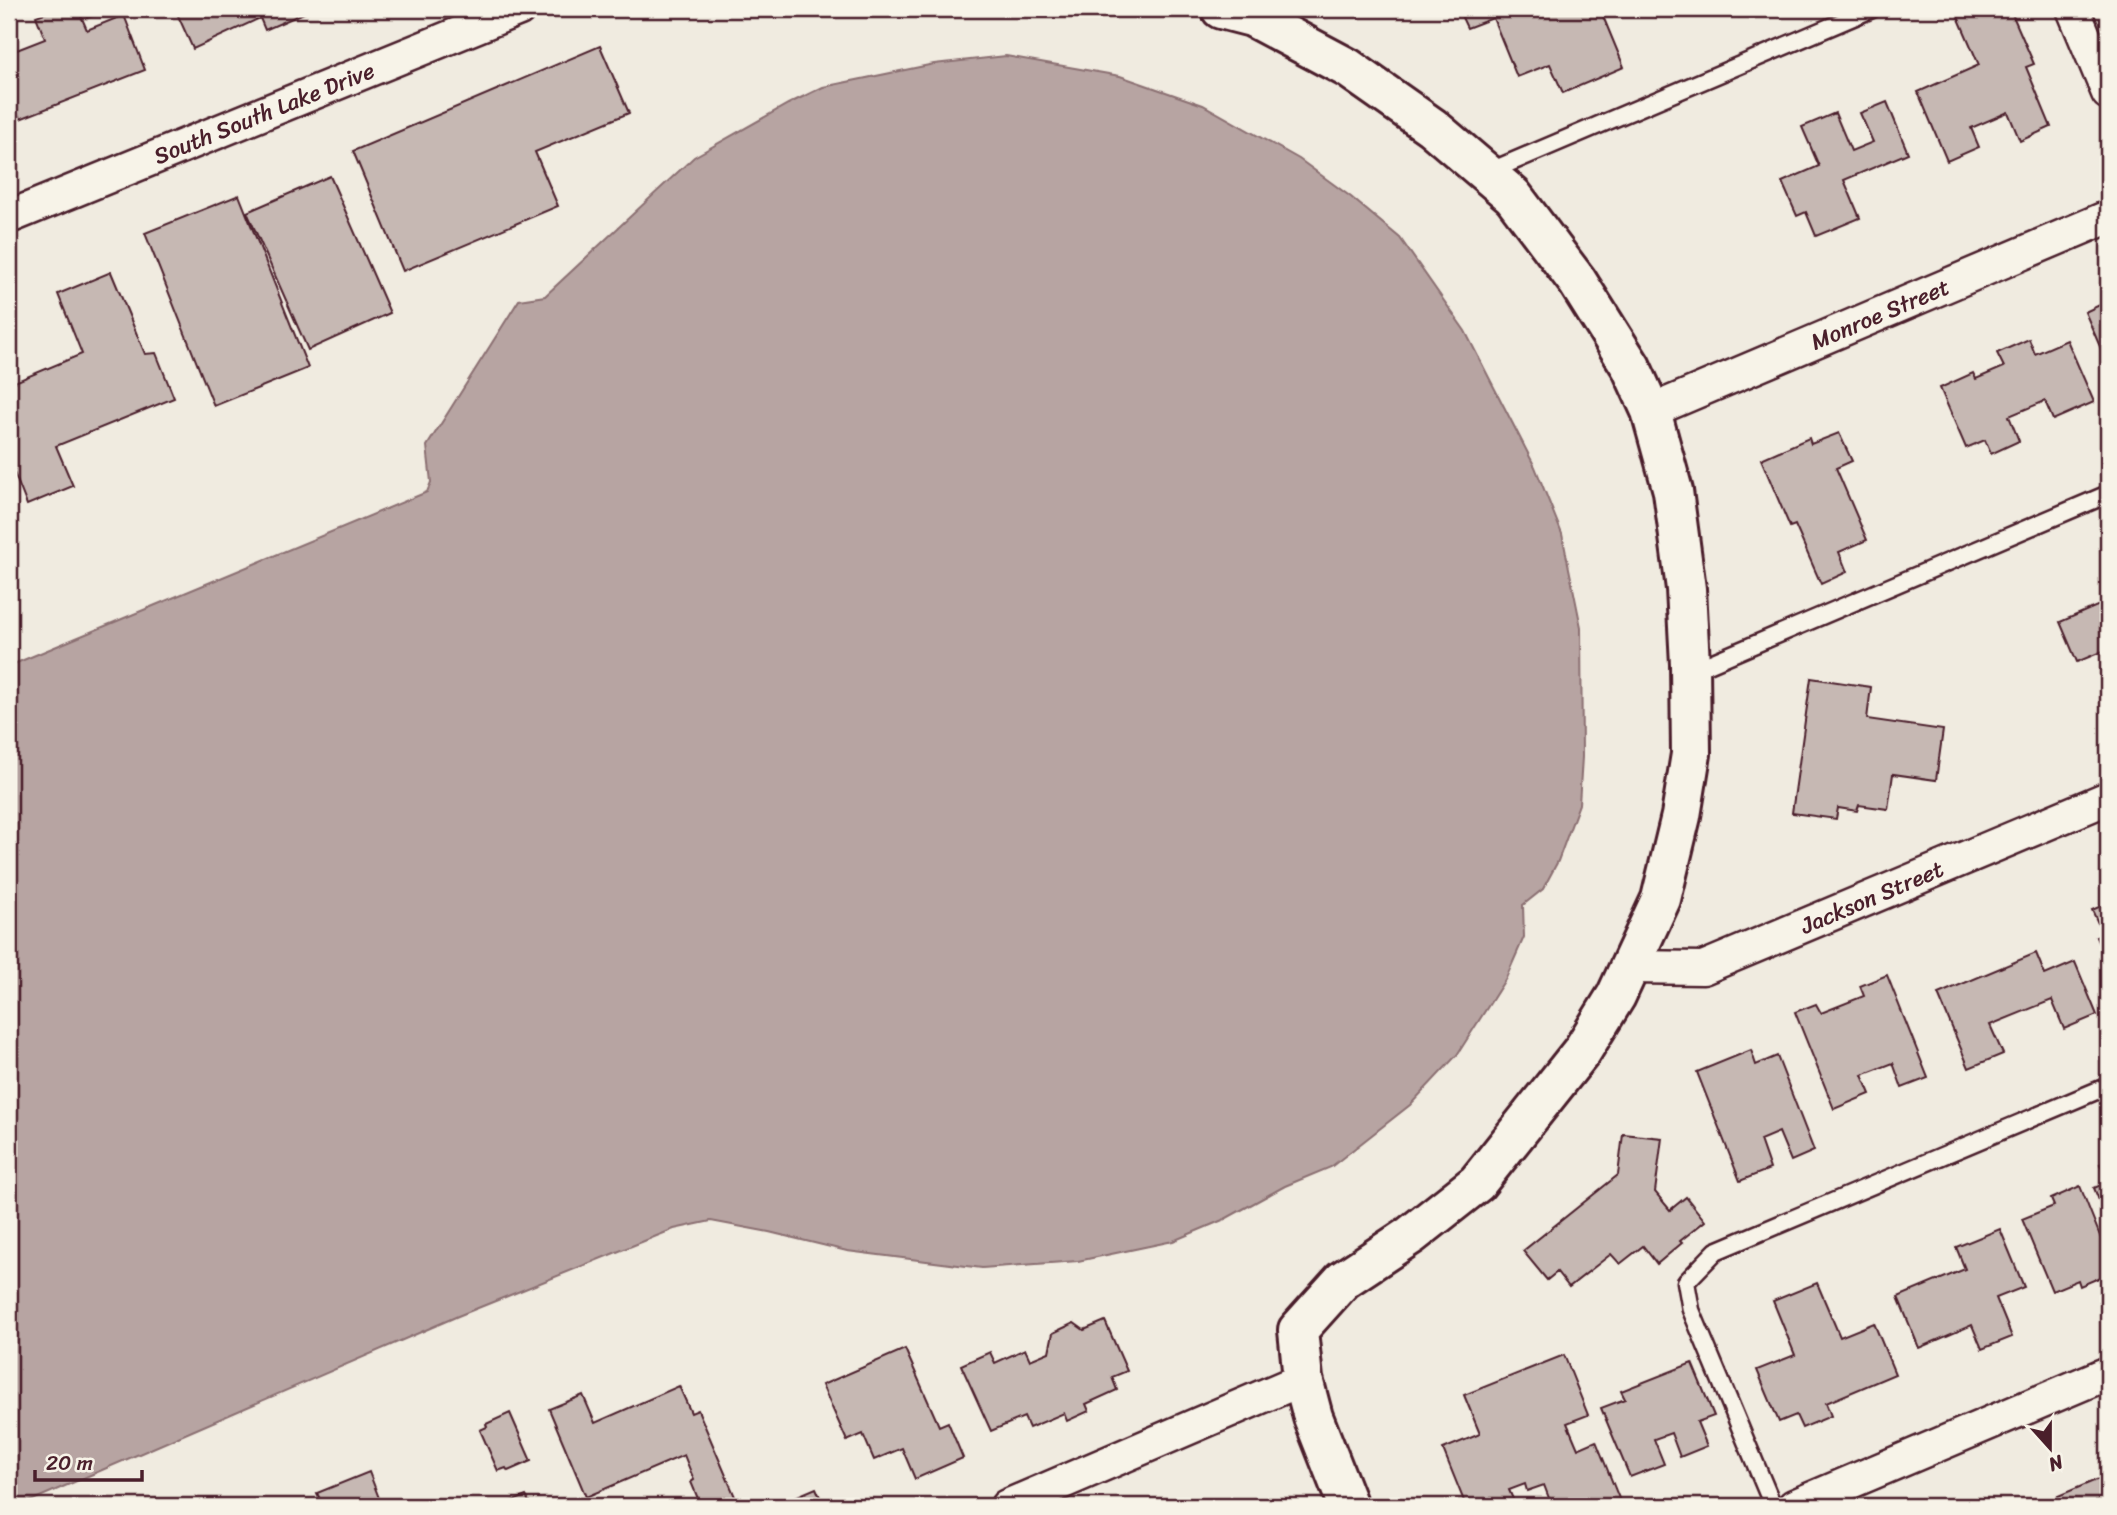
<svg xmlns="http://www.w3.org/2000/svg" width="2117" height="1515" font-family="Sriracha,sans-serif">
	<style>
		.water { fill: #b7a4a2; stroke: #8b6f72; stroke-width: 2 }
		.building { fill: #c6b8b3; stroke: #4a1f2b; stroke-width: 2 }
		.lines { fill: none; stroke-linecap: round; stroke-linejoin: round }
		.service-casing { stroke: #4a1f2b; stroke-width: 21 }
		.minor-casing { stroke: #4a1f2b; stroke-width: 37 }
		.tertiary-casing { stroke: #4a1f2b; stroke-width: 44 }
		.service { stroke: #f7f3e8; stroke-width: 16 }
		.minor { stroke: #f7f3e8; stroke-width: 32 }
		.tertiary { stroke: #f7f3e8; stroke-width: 38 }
		.labels { text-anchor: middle; stroke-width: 5; stroke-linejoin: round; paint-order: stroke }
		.street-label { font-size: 23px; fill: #4a1f2b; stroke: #f7f3e8 }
	</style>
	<rect width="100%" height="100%" fill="#f0ebe0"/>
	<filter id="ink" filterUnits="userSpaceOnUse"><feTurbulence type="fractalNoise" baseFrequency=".0143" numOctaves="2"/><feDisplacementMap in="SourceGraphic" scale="14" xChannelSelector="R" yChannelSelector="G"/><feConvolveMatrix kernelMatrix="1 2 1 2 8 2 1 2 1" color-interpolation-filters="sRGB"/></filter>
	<g filter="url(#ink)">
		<path class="water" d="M1006,56l114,20 83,29 96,54 52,38 49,41 65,93 70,136 27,67 19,93 1,130 -3,47 -21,57 -15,28 -20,16 1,32 -18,41 -49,77 -47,50 -79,62 -46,19 -60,33 -52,22 -95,20 -96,7 -135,-17 -78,-19 -58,-11 -37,8 -216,87 -439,190h-10v-840l418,-174 4,-10 -4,-36 92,-146 26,-4 149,-139 94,-53 35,-17 111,-23z"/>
		<g class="building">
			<path d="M56,9h22l9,21 37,-15 21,55 -125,49 -11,-28v-38l36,-14 -9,-23z"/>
			<path d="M84,9h30l-27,9z"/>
			<path d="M175,9h138l-48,21 -5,-12 -67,31z"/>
			<path d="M1458,9h142l24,58 -61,26 -13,-29 -33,13 -24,-59 -26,10z"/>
			<path d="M1736,9h23l-20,8z"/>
			<path d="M1963,9h47l24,55 -8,3 25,60 -31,14 -12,-29 -37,16 8,19 -32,14 -29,-69 61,-27 -23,-53z"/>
			<path d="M600,46l29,67 -94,39 23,54 -155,65 -50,-120z"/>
			<path d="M1887,102l21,51 -64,27 16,38 -44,18 -10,-24 -9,4 -15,-34 37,-16 -17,-39 33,-14 16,38 22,-9 -13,-29z"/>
			<path d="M330,176l60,137 -82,37 -61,-138z"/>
			<path d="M239,195l69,173 -94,38 -69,-173z"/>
			<path d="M111,272l34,82 11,-1 18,45 -118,48 17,40 -46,19 -18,-45v-94l6,16 67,-28 -24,-60z"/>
			<path d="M2108,301v64l-23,-53z"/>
			<path d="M2029,339l6,15 32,-14 27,62 -41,18 -8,-19 -36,15 10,25 -28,13 -6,-14 -19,8 -26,-60 33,-15 3,6 28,-12 -7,-14z"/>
			<path d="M1839,433l13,28 -16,7 31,72 -28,12 8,20 -26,12 -26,-59 -5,2 -29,-68 48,-21 2,6z"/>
			<path d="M2104,603l4,11v35l-31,13 -17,-40z"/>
			<path d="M1811,678l60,9 -4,32 76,11 -7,50 -43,-6 -5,35 -29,-4 -2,6 -19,-3 -2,11 -44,-6z"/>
			<path d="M2108,903v62l-12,-28 7,-3 -11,-24z"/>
			<path d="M2036,953l9,22 30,-13 22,53 -33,14 -12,-29 -62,25 13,29 -34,14 -31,-74z"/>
			<path d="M1887,975l41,103 -26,10 -9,-25 -31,12 8,19 -36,15 -39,-97 21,-8 5,9 43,-17 -4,-10z"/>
			<path d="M1751,1050l5,15 21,-9 37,95 -23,10 -12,-29 -19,8 10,29 -30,12 -43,-109z"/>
			<path d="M1623,1134l39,4 -7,54 15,18 16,-13 19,24 -25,20 2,2 -25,21 -14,-18 -23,18 -9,-10 -42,33 -12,-15 -10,8 -24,-29 95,-76z"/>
			<path d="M2108,1160v62l-14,-34 14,-6 -8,-18z"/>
			<path d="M2080,1186l28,70v18l-28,12 -2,-6 -26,11 -30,-72 32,-13 -3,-7z"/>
			<path d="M2000,1229l24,58 -28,11 16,39 -30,12 -10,-24 -53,23 -21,-51 67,-28 -9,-22z"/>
			<path d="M1817,1283l23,54 34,-14 21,51 -69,29 5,13 -29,12 -6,-13 -17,7 -22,-52 38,-15 -22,-54z"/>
			<path d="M1105,1321l22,50 -15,6 5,13 -31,14 3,7 -22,10 -3,-8 -35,15 -5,-11 -33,14 -30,-66 29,-13 5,11 30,-14 5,11 19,-8 4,-19 21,-10 10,7z"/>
			<path d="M905,1349l34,77 9,-4 15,36 -48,21 -13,-31 -28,12 -11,-26 -16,7 -25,-56z"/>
			<path d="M1564,1355l24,60 -21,8 11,26 18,-8 26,65h-70l-8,-21 -17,6 -2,-7 -16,6 7,16h-50l-23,-57 37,-15 -16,-39z"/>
			<path d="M1692,1363l22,53 -17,6 10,24 -27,11 -9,-24 -17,6 10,25 -34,13 -29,-69 24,-9 -4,-8z"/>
			<path d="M679,1386l12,27 7,-3 41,96h-38l-10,-24 3,-2 -10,-25 -98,42 -37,-88 34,-14 12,28z"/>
			<path d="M510,1413l21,48 -23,10 -2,-3 -8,3 -18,-41 7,-3 -1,-3z"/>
			<path d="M369,1472l13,34h-59l-6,-13z"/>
			<path d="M2108,1475v31h-46l-4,-10z"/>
			<path d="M816,1488l8,18h-50z"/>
			<path d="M526,1496l5,10h-31z"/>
		</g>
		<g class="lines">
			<defs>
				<g id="service">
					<path d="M1488,172l384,-163"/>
					<path d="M1692,671l416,-177"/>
					<path d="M1773,1506l-82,-196 -5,-28 30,-31 392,-165"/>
				</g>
				<g id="minor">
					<path d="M2073,9l35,84"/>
					<path d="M9,217l510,-208"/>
					<path d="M1651,411l457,-194"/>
					<path d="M1630,967l73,1 405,-170"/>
					<path d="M1007,1506l296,-127"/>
					<path d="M1794,1506l314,-133"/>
				</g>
				<path id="tertiary" d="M1221,9l31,8 96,51 84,59 81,69 64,85 54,86 20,44 22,80 13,98 4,75 1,90 -10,62 -20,83 -45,97 -34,55 -105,132 -66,52 -68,45 -45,50 5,49 10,38 35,89"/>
			</defs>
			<use href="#service" class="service-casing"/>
			<use href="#minor" class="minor-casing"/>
			<use href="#tertiary" class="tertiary-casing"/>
			<use href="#service" class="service"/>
			<use href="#minor" class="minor"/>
			<use href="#tertiary" class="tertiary"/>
		</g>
	</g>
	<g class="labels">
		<g class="street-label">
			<text transform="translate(264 113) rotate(-22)" y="8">South South Lake Drive</text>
			<text transform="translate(1880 314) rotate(-23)" y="8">Monroe Street</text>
			<text transform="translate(1872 897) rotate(-23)" y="8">Jackson Street</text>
		</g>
	</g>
	<rect width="2117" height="1515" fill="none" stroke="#f7f3e8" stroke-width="35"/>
	<rect x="18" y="18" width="2082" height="1480" fill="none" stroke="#4a1f2b" stroke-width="2.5" filter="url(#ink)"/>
	<g transform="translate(2050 1448) rotate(159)" stroke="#f7f3e8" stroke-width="5" paint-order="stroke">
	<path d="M0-5L12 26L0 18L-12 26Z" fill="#4a1f2b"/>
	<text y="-10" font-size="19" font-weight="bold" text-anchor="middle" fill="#4a1f2b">N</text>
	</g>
	<path d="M35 1470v10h107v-10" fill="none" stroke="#4a1f2b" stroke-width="3.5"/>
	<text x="46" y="1470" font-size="21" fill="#4a1f2b" stroke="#f7f3e8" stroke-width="5" paint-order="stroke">20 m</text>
</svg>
